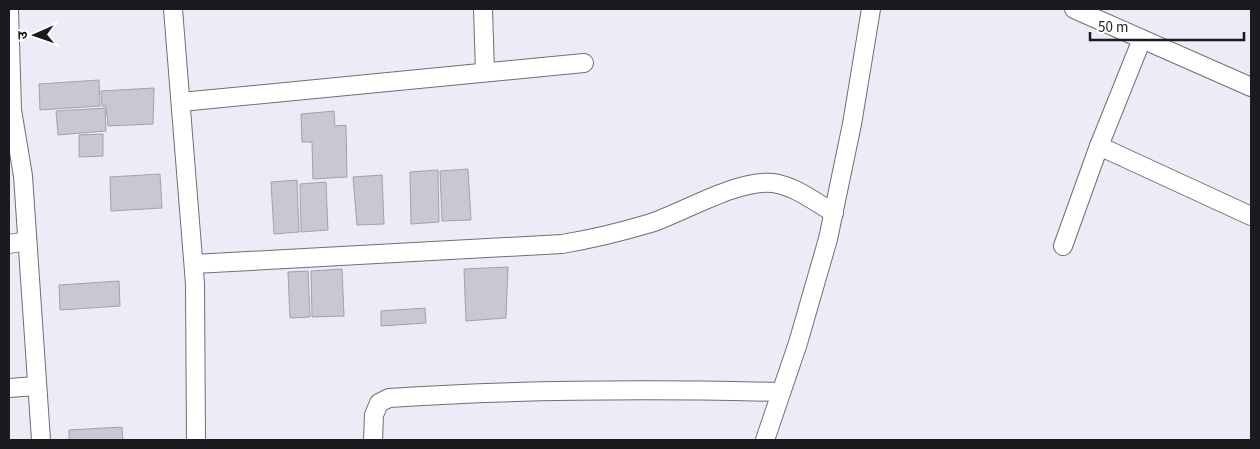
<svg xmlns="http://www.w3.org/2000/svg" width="1260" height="449" font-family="'Source Sans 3','Noto Sans Devanagari',sans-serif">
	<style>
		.building { fill: #c7c8d2; stroke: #a2a2ac }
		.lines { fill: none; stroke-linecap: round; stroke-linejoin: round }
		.minor-casing { stroke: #6e6e78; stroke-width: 20 }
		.minor { stroke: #fff; stroke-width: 18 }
	</style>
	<rect width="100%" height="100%" fill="#ebecf6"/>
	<g class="building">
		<path d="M99,80l1,26 -60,4 -1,-26z"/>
		<path d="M154,88l-1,36 -45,2 -2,-20h-4l-1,-15z"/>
		<path d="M105,108l1,23 -48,4 -2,-24z"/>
		<path d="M334,111l1,15 11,-1 1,52 -34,2 -1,-37h-10l-1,-28z"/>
		<path d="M103,134v22l-24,1v-22z"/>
		<path d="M468,169l3,51 -29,1 -2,-50z"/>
		<path d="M438,170l1,52 -28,2 -1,-52z"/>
		<path d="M160,174l2,34 -51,3 -1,-34z"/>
		<path d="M382,175l2,49 -27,1 -4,-48z"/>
		<path d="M297,180l2,52 -25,2 -3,-52z"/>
		<path d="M326,182l2,48 -27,2 -1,-48z"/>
		<path d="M508,267l-2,51 -40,3 -2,-52z"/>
		<path d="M342,269l2,47 -32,1 -1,-46z"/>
		<path d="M308,271l2,46 -20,1 -2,-46z"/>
		<path d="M119,281l1,25 -60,4 -1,-25z"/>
		<path d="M425,308l1,15 -45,3v-15z"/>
		<path d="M122,427l1,13h-54v-10z"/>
	</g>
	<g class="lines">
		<defs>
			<g id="minor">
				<path d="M9,9l3,101 11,66 18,264"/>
				<path d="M173,9l22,275 1,156"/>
				<path d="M483,9l2,63"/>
				<path d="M1074,9l177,78"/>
				<path d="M181,102l403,-39"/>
				<path d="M1099,146l152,70"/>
				<path d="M9,244l18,-3"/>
				<path d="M1063,246l36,-100 43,-107"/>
				<path d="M194,264l368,-20c30,-5 59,-12 89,-21 33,-11 87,-44 122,-40 22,3 42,19 61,30"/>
				<path d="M9,388l27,-2"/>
				<path d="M373,440l1,-25 5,-12 10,-5c131,-9 261,-9 392,-6"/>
				<path d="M765,440l33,-97 30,-104 24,-115 19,-115"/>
			</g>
		</defs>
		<use href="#minor" class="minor-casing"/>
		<use href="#minor" class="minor"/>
	</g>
	<rect width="1260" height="449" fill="none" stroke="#1a1b1e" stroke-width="20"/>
	<g transform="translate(35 35) rotate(268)" stroke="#ffffff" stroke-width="4" paint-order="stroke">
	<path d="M0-4L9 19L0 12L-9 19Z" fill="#1a1b1e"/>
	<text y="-8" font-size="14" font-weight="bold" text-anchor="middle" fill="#1a1b1e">उ</text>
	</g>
	<path d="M1090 32v8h154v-8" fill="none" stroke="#1a1b1e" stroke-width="2.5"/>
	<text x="1098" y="32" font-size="15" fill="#1a1b1e" stroke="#ffffff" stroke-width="4" paint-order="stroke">50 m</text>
</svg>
